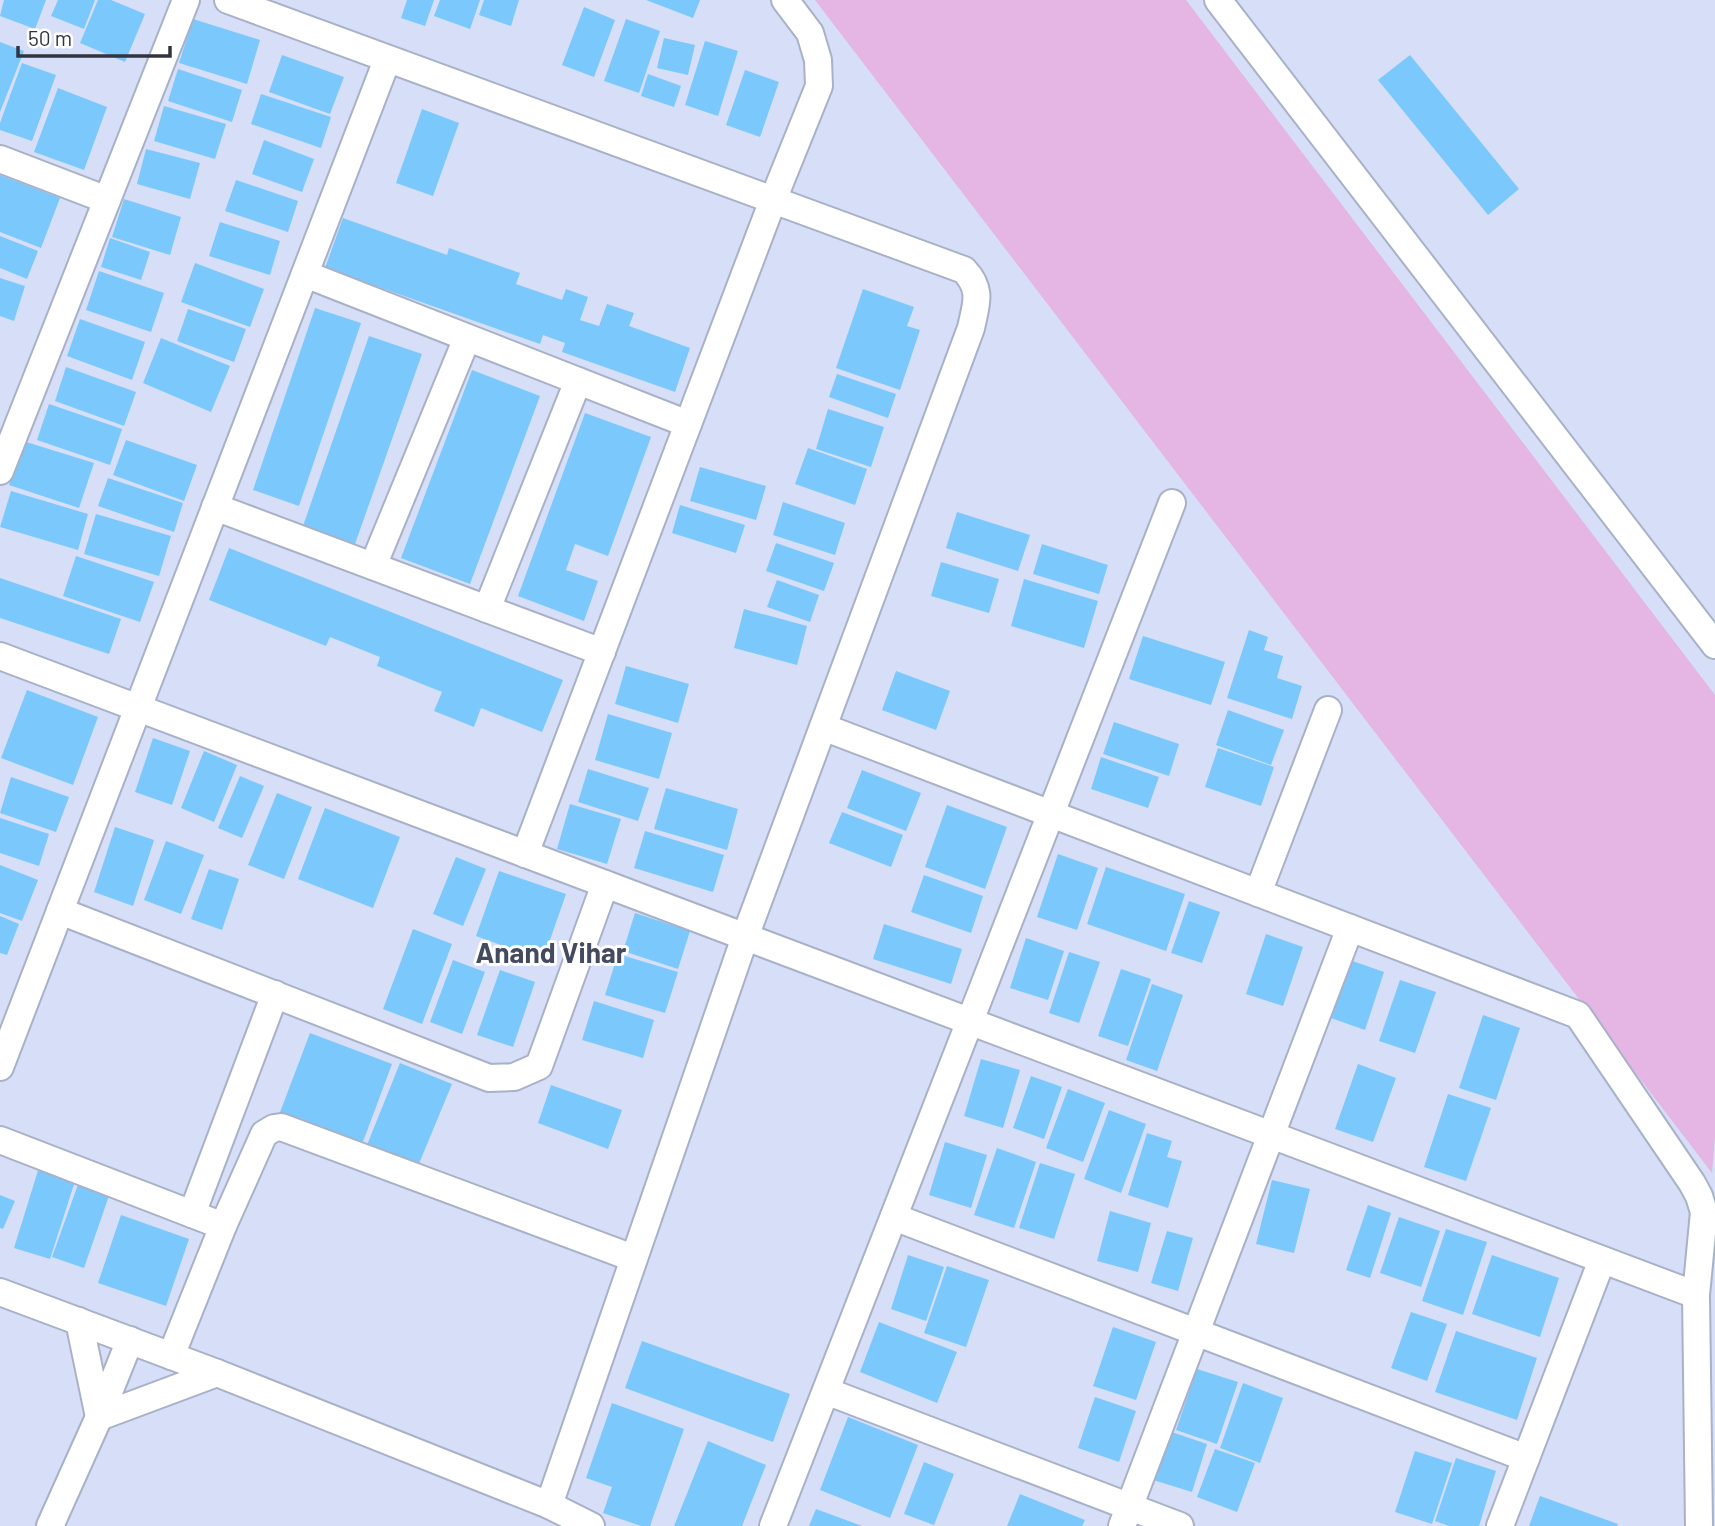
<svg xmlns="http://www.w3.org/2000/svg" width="1715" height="1526" font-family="Barlow,sans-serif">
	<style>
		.green { fill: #e5b5e4 }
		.building { fill: #7bc8fc }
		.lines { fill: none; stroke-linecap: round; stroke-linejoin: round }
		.minor-casing { stroke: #a8b1c8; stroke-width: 30 }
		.minor { stroke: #fff; stroke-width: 26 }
		.labels { text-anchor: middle; stroke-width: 6; stroke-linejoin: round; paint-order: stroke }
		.district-label { font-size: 28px; font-weight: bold; fill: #444b5e; stroke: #fff }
	</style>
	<rect width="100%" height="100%" fill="#d6dff7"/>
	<path class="green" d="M815,0h371l529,695v440l-3,38z"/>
	<g class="building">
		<path d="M4,0h42l-11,29 -35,-13z"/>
		<path d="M58,0h37l-11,29 -33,-13z"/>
		<path d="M98,0h13l34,14 -20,48 -45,-19z"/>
		<path d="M407,0h27l-9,26 -24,-8z"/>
		<path d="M440,0h40l-10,29 -36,-13z"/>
		<path d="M484,0h35l-8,26 -32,-11z"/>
		<path d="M646,0h54l-7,18z"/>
		<path d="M584,7l31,13 -21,57 -32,-12z"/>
		<path d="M193,19l67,21 -13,44 -68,-21z"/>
		<path d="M626,19l34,12 -21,62 -35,-12z"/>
		<path d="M664,38l31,7 -7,30 -31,-7z"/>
		<path d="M705,41l33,10 -20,65 -33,-11z"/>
		<path d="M0,42l24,9 -24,61z"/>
		<path d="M282,55l62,22 -14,37 -61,-22z"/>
		<path d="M1410,55l109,134 -31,26 -110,-135z"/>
		<path d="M22,63l34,12 -24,66 -32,-11v-7z"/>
		<path d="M178,69l64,21 -10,32 -64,-21z"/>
		<path d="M745,70l34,12 -19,55 -34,-12z"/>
		<path d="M648,74l33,12 -7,21 -33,-11z"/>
		<path d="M58,88l49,19 -23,63 -50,-18z"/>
		<path d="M261,94l70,23 -10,31 -70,-24z"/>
		<path d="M164,106l62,18 -11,35 -61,-18z"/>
		<path d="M422,109l37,14 -26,73 -37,-13z"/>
		<path d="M264,140l50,19 -12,33 -50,-18z"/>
		<path d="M146,149l54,14 -10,36 -53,-15z"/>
		<path d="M0,175l60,23 -19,50 -41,-16z"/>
		<path d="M236,180l62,21 -10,31 -63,-21z"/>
		<path d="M124,199l57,18 -11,38 -58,-18z"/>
		<path d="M343,218l104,37 2,-7 71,25 -4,11 46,16 4,-11 22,8 -8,23 19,6 8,-22 27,9 -5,13 61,22 -15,44 -113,-40 3,-9 -22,-8 -3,9 -215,-76z"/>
		<path d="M220,222l60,19 -10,34 -61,-19z"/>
		<path d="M0,236l38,15 -11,28 -27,-11z"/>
		<path d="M110,238l40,14 -9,28 -40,-13z"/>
		<path d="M195,263l69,26 -14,38 -69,-25z"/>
		<path d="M99,271l65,22 -13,39 -65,-22z"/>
		<path d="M0,278l25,8 -11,35 -14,-5z"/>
		<path d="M863,289l51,18 -7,19 13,4 -20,60 -64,-22z"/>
		<path d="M315,308l46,15 -62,183 -46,-16z"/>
		<path d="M188,309l58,20 -12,33 -57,-21z"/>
		<path d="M80,319l65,23 -13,38 -65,-24z"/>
		<path d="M369,336l53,18 -67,190 -52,-18z"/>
		<path d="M161,338l69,28 -19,46 -68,-29z"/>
		<path d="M66,367l70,25 -12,34 -69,-25z"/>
		<path d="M472,370l68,26 -70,188 -69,-26z"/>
		<path d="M837,374l59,20 -8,24 -59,-21z"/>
		<path d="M49,404l73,25 -12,36 -73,-25z"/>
		<path d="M828,409l56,18 -13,40 -55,-18z"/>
		<path d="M585,413l66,24 -43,119 -33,-12 -9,26 32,11 -14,40 -66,-25z"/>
		<path d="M126,440l71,25 -13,36 -71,-26z"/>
		<path d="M23,441l71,22 -15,45 -70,-23z"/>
		<path d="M808,448l59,21 -12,36 -60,-21z"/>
		<path d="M700,467l66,19 -10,34 -66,-19z"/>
		<path d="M108,478l75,25 -9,29 -76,-26z"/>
		<path d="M11,491l77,23 -10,36 -78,-23z"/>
		<path d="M783,502l62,21 -10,32 -62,-20z"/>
		<path d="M680,505l65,20 -9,28 -64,-20z"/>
		<path d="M957,512l73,23 -12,36 -72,-23z"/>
		<path d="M96,514l75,22 -12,40 -75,-22z"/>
		<path d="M776,543l58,20 -10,28 -58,-20z"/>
		<path d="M1042,544l66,21 -9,29 -66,-20z"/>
		<path d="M229,548l334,132 -21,52 -61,-24 -7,19 -40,-16 8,-19 -65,-26 3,-9 -50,-20 -4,9 -117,-46z"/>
		<path d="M76,556l78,26 -14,40 -77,-26z"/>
		<path d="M941,562l58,17 -10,34 -58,-17z"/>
		<path d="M0,578l121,41 -12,35 -109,-36z"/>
		<path d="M1024,579l74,22 -14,47 -73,-22z"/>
		<path d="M777,580l42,15 -9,27 -43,-15z"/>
		<path d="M744,609l63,17 -10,39 -63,-17z"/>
		<path d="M1249,630l19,7 -4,13 19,6 -6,22 25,8 -10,33 -65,-21z"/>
		<path d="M1143,636l82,26 -14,43 -82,-26z"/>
		<path d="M626,666l63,18 -11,39 -63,-19z"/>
		<path d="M896,671l54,20 -14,39 -54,-20z"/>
		<path d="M27,690l71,27 -25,68 -72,-27z"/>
		<path d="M1228,710l56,20 -13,35 -55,-20z"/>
		<path d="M608,714l64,19 -13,46 -64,-19z"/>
		<path d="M1114,722l65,22 -10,32 -66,-22z"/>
		<path d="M153,738l37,13 -18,54 -37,-13z"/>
		<path d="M1218,748l56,19 -13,39 -56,-19z"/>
		<path d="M204,751l33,14 -23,57 -33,-14z"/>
		<path d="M1101,757l58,20 -11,31 -57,-19z"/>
		<path d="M588,769l61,19 -11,33 -60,-19z"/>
		<path d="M862,770l59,23 -15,38 -59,-23z"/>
		<path d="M240,776l24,10 -22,52 -24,-10z"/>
		<path d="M11,777l58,20 -13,35 -56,-19z"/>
		<path d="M666,788l72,21 -11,41 -73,-21z"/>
		<path d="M277,793l35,14 -28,72 -36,-14z"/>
		<path d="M570,804l51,15 -14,45 -50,-15z"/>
		<path d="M947,805l60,22 -22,62 -60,-22z"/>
		<path d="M325,808l75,29 -27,71 -75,-29z"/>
		<path d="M842,812l61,23 -12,32 -62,-24z"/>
		<path d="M0,818l49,16 -10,32 -39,-13z"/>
		<path d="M115,827l39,13 -21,66 -39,-14z"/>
		<path d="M645,831l79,24 -11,37 -79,-24z"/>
		<path d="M166,841l38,14 -23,59 -37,-14z"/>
		<path d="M1058,854l40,14 -21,62 -40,-13z"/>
		<path d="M456,857l30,12 -23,57 -30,-12z"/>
		<path d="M0,865l38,15 -16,41 -22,-8z"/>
		<path d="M1106,867l79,27 -19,57 -79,-27z"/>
		<path d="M209,869l30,10 -17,51 -31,-11z"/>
		<path d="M499,871l67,23 -23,66 -67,-24z"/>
		<path d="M924,875l59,21 -12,37 -60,-21z"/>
		<path d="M1189,901l31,11 -18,51 -31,-10z"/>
		<path d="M635,913l55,18 -12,38 -55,-18z"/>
		<path d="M0,916l19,8 -12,31 -7,-2z"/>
		<path d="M884,924l78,25 -11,35 -78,-25z"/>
		<path d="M413,929l39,15 -30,80 -39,-15z"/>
		<path d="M1266,934l37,13 -20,59 -37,-12z"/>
		<path d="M1026,938l38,13 -16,49 -38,-12z"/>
		<path d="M1069,952l31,10 -21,61 -30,-10z"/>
		<path d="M618,954l60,18 -13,41 -60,-18z"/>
		<path d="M1347,959l37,13 -19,58 -37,-13z"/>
		<path d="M453,960l32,12 -23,62 -32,-12z"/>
		<path d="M1121,969l30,10 -23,67 -30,-10z"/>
		<path d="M500,970l35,12 -22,65 -36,-12z"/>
		<path d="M1400,980l36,12 -21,61 -36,-12z"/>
		<path d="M1152,984l31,11 -26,76 -31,-11z"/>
		<path d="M594,1001l60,19 -11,38 -61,-18z"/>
		<path d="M1483,1015l37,13 -24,72 -37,-12z"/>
		<path d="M310,1033l82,31 -31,83 -82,-32z"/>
		<path d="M981,1059l39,11 -17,58 -39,-12z"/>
		<path d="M400,1063l52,21 -34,82 -51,-21z"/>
		<path d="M1358,1064l38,14 -23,64 -38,-13z"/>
		<path d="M1031,1076l31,11 -18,52 -31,-11z"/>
		<path d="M551,1085l71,25 -14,39 -70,-26z"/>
		<path d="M1068,1089l37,14 -22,59 -37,-14z"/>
		<path d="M1448,1094l43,14 -25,73 -42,-14z"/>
		<path d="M1109,1110l37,14 -25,69 -37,-14z"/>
		<path d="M1147,1133l25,8 -5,16 15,4 -14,47 -40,-13z"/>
		<path d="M945,1142l42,13 -16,53 -42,-13z"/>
		<path d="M997,1148l39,14 -22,66 -40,-13z"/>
		<path d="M1040,1163l35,11 -21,65 -35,-11z"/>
		<path d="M40,1164l37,11 -27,84 -36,-11z"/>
		<path d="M80,1179l31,11 -27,78 -32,-11z"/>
		<path d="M1272,1180l38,9 -16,64 -38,-9z"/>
		<path d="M0,1195l15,6 -12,28 -3,-1z"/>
		<path d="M1368,1205l23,8 -21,65 -24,-8z"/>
		<path d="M1110,1211l41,12 -13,49 -41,-11z"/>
		<path d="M121,1215l68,24 -23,67 -68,-23z"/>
		<path d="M1399,1217l41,14 -19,56 -41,-14z"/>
		<path d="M1446,1229l41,13 -24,73 -41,-14z"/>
		<path d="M1167,1231l26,7 -15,53 -27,-8z"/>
		<path d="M908,1255l36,12 -18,54 -35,-12z"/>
		<path d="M1492,1255l67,23 -19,59 -68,-23z"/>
		<path d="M947,1266l42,14 -23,67 -42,-14z"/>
		<path d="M1411,1312l36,12 -20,57 -36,-13z"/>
		<path d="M879,1322l78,30 -20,51 -77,-31z"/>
		<path d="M1113,1327l43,15 -20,58 -43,-14z"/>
		<path d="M1456,1331l81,27 -20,62 -82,-28z"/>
		<path d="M642,1341l148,53 -17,48 -148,-54z"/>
		<path d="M1197,1369l41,13 -21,62 -41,-14z"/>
		<path d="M1243,1383l40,15 -23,65 -40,-15z"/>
		<path d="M1095,1397l41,14 -17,51 -41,-14z"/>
		<path d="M612,1403l72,26 -34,97h-9l-38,-13 9,-26 -26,-9z"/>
		<path d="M848,1417l70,28 -28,73 -70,-28z"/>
		<path d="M1166,1430l41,14 -15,48 -42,-13z"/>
		<path d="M708,1441l58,24 -24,61h-68z"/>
		<path d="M1215,1449l40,14 -18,49 -40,-15z"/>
		<path d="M1415,1451l37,12 -20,61 -37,-12z"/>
		<path d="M1456,1458l40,13 -17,55h-30l-14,-5z"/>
		<path d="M924,1462l30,12 -20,51 -30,-11z"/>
		<path d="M1020,1494l65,26 -3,6h-75z"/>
		<path d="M1540,1496l78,28 -1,2h-88z"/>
		<path d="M816,1509l46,17h-53z"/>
	</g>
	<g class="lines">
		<defs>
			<g id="minor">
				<path d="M228,0l736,270c19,20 12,34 7,58l-226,609 -196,568"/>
				<path d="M1218,0l497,645"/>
				<path d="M0,159l107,41"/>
				<path d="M305,274l383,150"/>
				<path d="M0,471l186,-471"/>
				<path d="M215,507l387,145"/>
				<path d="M373,566l94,-228"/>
				<path d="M487,609l91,-228"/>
				<path d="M0,656l1696,639"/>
				<path d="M823,727l755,288 114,168 7,13 5,16 -8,83 3,231"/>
				<path d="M525,854l248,-654 46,-114 -1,-26 -8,-27 -25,-33"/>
				<path d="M1258,893l70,-183"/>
				<path d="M60,911l429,167 25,-1 25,-11 66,-182"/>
				<path d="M0,1067l387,-1007"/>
				<path d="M0,1140l223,86 -52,130"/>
				<path d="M192,1214l83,-220"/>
				<path d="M894,1217l632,241"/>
				<path d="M223,1226l41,-92 10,-6 7,-1 352,131"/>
				<path d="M0,1292l217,81 332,132 42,21"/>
				<path d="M79,1321l20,96 118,-44"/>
				<path d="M826,1391l354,135"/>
				<path d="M50,1526l49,-109 31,-77"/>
				<path d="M773,1526l399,-1023"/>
				<path d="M1122,1526l228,-598"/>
				<path d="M1500,1526l102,-266"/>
			</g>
		</defs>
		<use href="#minor" class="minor-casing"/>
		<use href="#minor" class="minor"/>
	</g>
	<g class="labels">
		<g class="district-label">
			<text x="551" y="963">Anand Vihar</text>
		</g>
	</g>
	<path d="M18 46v10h152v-10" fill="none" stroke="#31343e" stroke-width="3.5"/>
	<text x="28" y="46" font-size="21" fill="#31343e" stroke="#ffffff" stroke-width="5" paint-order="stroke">50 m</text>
</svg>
